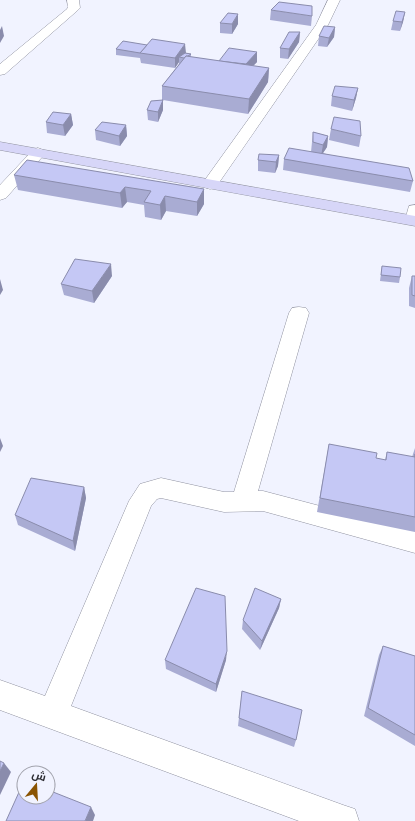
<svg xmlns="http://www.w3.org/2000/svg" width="415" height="821" font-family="Literata,Cairo,serif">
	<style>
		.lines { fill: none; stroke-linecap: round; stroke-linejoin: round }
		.street-casing { stroke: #9092a0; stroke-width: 1 }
		.secondary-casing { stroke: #9092a0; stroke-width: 1 }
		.street { fill: #fff; fill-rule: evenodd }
		.secondary { fill: #d7d6f8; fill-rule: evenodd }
		.wall { fill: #a9acd3 }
		.shaded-wall { fill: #8a8cac }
		.building { fill: #c5c8f5; stroke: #8a8cac }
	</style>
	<rect width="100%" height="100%" fill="#f1f3ff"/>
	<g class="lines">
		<defs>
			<g id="street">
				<path d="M67,0h12l1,8 -2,2 -73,64 -5,1v-11l67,-55 1,-2z"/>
				<path d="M328,0h12l-12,25 -112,162 -6,2 -6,-2 -2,-3 114,-159z"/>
				<path d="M38,148l5,2 3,3 -3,3 -37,42 -6,2v-15l33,-35z"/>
				<path d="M415,205v20l-8,-1 -2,-4 4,-14z"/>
				<path d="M299,307l7,1 3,5 -51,178h5l152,40v22l-152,-42 -39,1 -63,-14 -4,1 -6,7 -80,200 272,99 12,4 4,12h-60l-299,-111v-30l45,16 84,-195 11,-17 21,-6 63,14h10l55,-179 3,-5z"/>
			</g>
			<path id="secondary" d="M0,142l415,74v10l-415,-76z"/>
		</defs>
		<use href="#street" class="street-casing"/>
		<use href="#secondary" class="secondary-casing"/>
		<use href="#street" class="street"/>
		<use href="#secondary" class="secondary"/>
	</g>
	<g class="wall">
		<path d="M271,10l41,6 -1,10 -41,-6z"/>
		<path d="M405,12l-2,10 -3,9 -9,-1 2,-9z"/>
		<path d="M220,23l18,1 -6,10 -12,-1z"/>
		<path d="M335,27l-1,10 -7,10 -9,-1 1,-10z"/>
		<path d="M300,32l-1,10 -11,17 -8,-1v-10z"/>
		<path d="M116,49l70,4 5,1v3l28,4 38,-9v10l-4,4 16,2 -1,14 -20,32 -85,-14v10l-5,12 -10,-2 -1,-10 15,-10v-14l17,-22v-2l-4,6 -34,-5 -1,-5 -24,-3z"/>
		<path d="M358,88l-2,10 -4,13 -21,-5 1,-10z"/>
		<path d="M71,114l2,11 -8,11 -18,-3 -1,-11z"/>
		<path d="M126,125l1,11 -7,10 -24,-6 -1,-10z"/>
		<path d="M331,129l30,7 -2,11 -30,-7z"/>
		<path d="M313,132l15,4 -1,11 -4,6 90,28 -3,11 -127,-22 1,-11 27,-7z"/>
		<path d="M279,155l-1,11 -3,7 -17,-2v-11z"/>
		<path d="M14,175l190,14v15l-7,12 -31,-5 -5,9 -16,-3 -1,-12 -17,-3 -5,6 -104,-18z"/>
		<path d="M382,266l18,11 -1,6 -19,-2z"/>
		<path d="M112,276l-18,27 -30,-8 -3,-11z"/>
		<path d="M412,276h3v32l-6,-2v-18z"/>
		<path d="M329,444l47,14 9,2 2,-8 25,5 3,-9v84l-98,-20z"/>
		<path d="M84,487l2,11 -11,53 -57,-26 -3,-10z"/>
		<path d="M281,599l-2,9 -19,42 -18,-21 1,-9z"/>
		<path d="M383,646l32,10v90l-51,-30 15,-61z"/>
		<path d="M165,660h61l-10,32 -50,-23z"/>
		<path d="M242,691l54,49 -2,7 -56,-21z"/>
	</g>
	<g class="shaded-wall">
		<path d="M405,12l-2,10 -3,9 2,-9z"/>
		<path d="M238,14v10l-6,10v-10z"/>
		<path d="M2,26l2,10 -4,7v-13z"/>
		<path d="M335,27l-1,10 -7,10 2,-9z"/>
		<path d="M300,32l-1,10 -11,17 1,-10z"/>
		<path d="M185,44l1,9 -7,4v5l-4,6v-10z"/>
		<path d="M257,52v10l-12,12 1,-10z"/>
		<path d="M269,68l-1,14 -20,32 1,-15z"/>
		<path d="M358,88l-2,10 -4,13 2,-11z"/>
		<path d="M163,100v10l-5,12v-10z"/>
		<path d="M71,114l2,11 -8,11 -2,-11z"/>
		<path d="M126,125l1,11 -7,10 -1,-10z"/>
		<path d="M328,136l-1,11 -6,9 2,-11z"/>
		<path d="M279,155l-1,11 -3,7 1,-11z"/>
		<path d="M125,187l2,15 -5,6 -2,-15z"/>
		<path d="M204,189v15l-7,12v-14z"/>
		<path d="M165,196l1,15 -5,9 -1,-15z"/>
		<path d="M111,264l1,12 -18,27 -2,-12z"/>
		<path d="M0,279l3,11 -3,5z"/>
		<path d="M0,438l3,8 -3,6z"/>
		<path d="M84,487l2,11 -11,53 -2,-10z"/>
		<path d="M281,599l-2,9 -19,42 2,-9z"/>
		<path d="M227,651l-1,9 -10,32v-8z"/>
		<path d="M4,763l7,9 -11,23v-24z"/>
		<path d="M91,807l4,8 -2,6h-8z"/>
	</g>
	<g class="building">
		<path d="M279,2l33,4v10l-41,-6z"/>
		<path d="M396,11l9,1 -3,10 -9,-1z"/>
		<path d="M228,13l10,1 -6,10 -12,-1z"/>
		<path d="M324,26l11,1 -6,11 -10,-2z"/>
		<path d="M289,32h11l-11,17 -9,-1z"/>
		<path d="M152,39l33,5 -10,14 -35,-5z"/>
		<path d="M123,41l24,4 -7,8 -24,-4z"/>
		<path d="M229,48l28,4 -11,12 -27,-3z"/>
		<path d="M185,53l6,1 -3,2h-2l-2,2 -5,-1z"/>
		<path d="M186,56l83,12 -20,31 -87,-13z"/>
		<path d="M335,86l23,2 -4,12 -22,-4z"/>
		<path d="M163,100l-5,12 -11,-2 4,-9z"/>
		<path d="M53,112l18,2 -8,11 -17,-3z"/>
		<path d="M334,117l26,4 1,15 -30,-7z"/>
		<path d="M102,122l24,3 -7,11 -24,-6z"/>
		<path d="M313,132l15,4 -5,9 -10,-3z"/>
		<path d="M289,148l120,20 4,13 -129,-22z"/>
		<path d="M259,154l20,1 -3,7 -18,-2z"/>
		<path d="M27,160l177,29 -7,13 -32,-6 -5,9 -16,-3 7,-11 -26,-4 -5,6 -106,-18z"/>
		<path d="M75,259l36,5 -19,27 -31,-7z"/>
		<path d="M382,266l19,2 -1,9 -19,-2z"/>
		<path d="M412,276h3v20l-3,-1z"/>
		<path d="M329,444l48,9 -1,5 10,2 1,-8 28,5v-3v63l-95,-19z"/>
		<path d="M31,478l53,9 -11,54 -58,-26z"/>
		<path d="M196,588l29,8 2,55 -11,33 -51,-24z"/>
		<path d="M255,588l26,11 -19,42 -19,-21z"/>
		<path d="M383,646l32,10v79l-47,-27z"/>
		<path d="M242,691l60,19 -6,30 -57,-22z"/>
		<path d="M0,761l4,2 -4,8z"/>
		<path d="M24,781v16h24v-7l43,17 -6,14h-79z"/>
	</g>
	<g transform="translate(36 785) rotate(18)"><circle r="19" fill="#f1f3ff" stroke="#a2a3ad"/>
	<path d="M0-3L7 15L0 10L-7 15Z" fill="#8a5403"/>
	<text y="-6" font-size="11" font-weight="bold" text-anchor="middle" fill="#2c2c32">ش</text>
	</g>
</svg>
